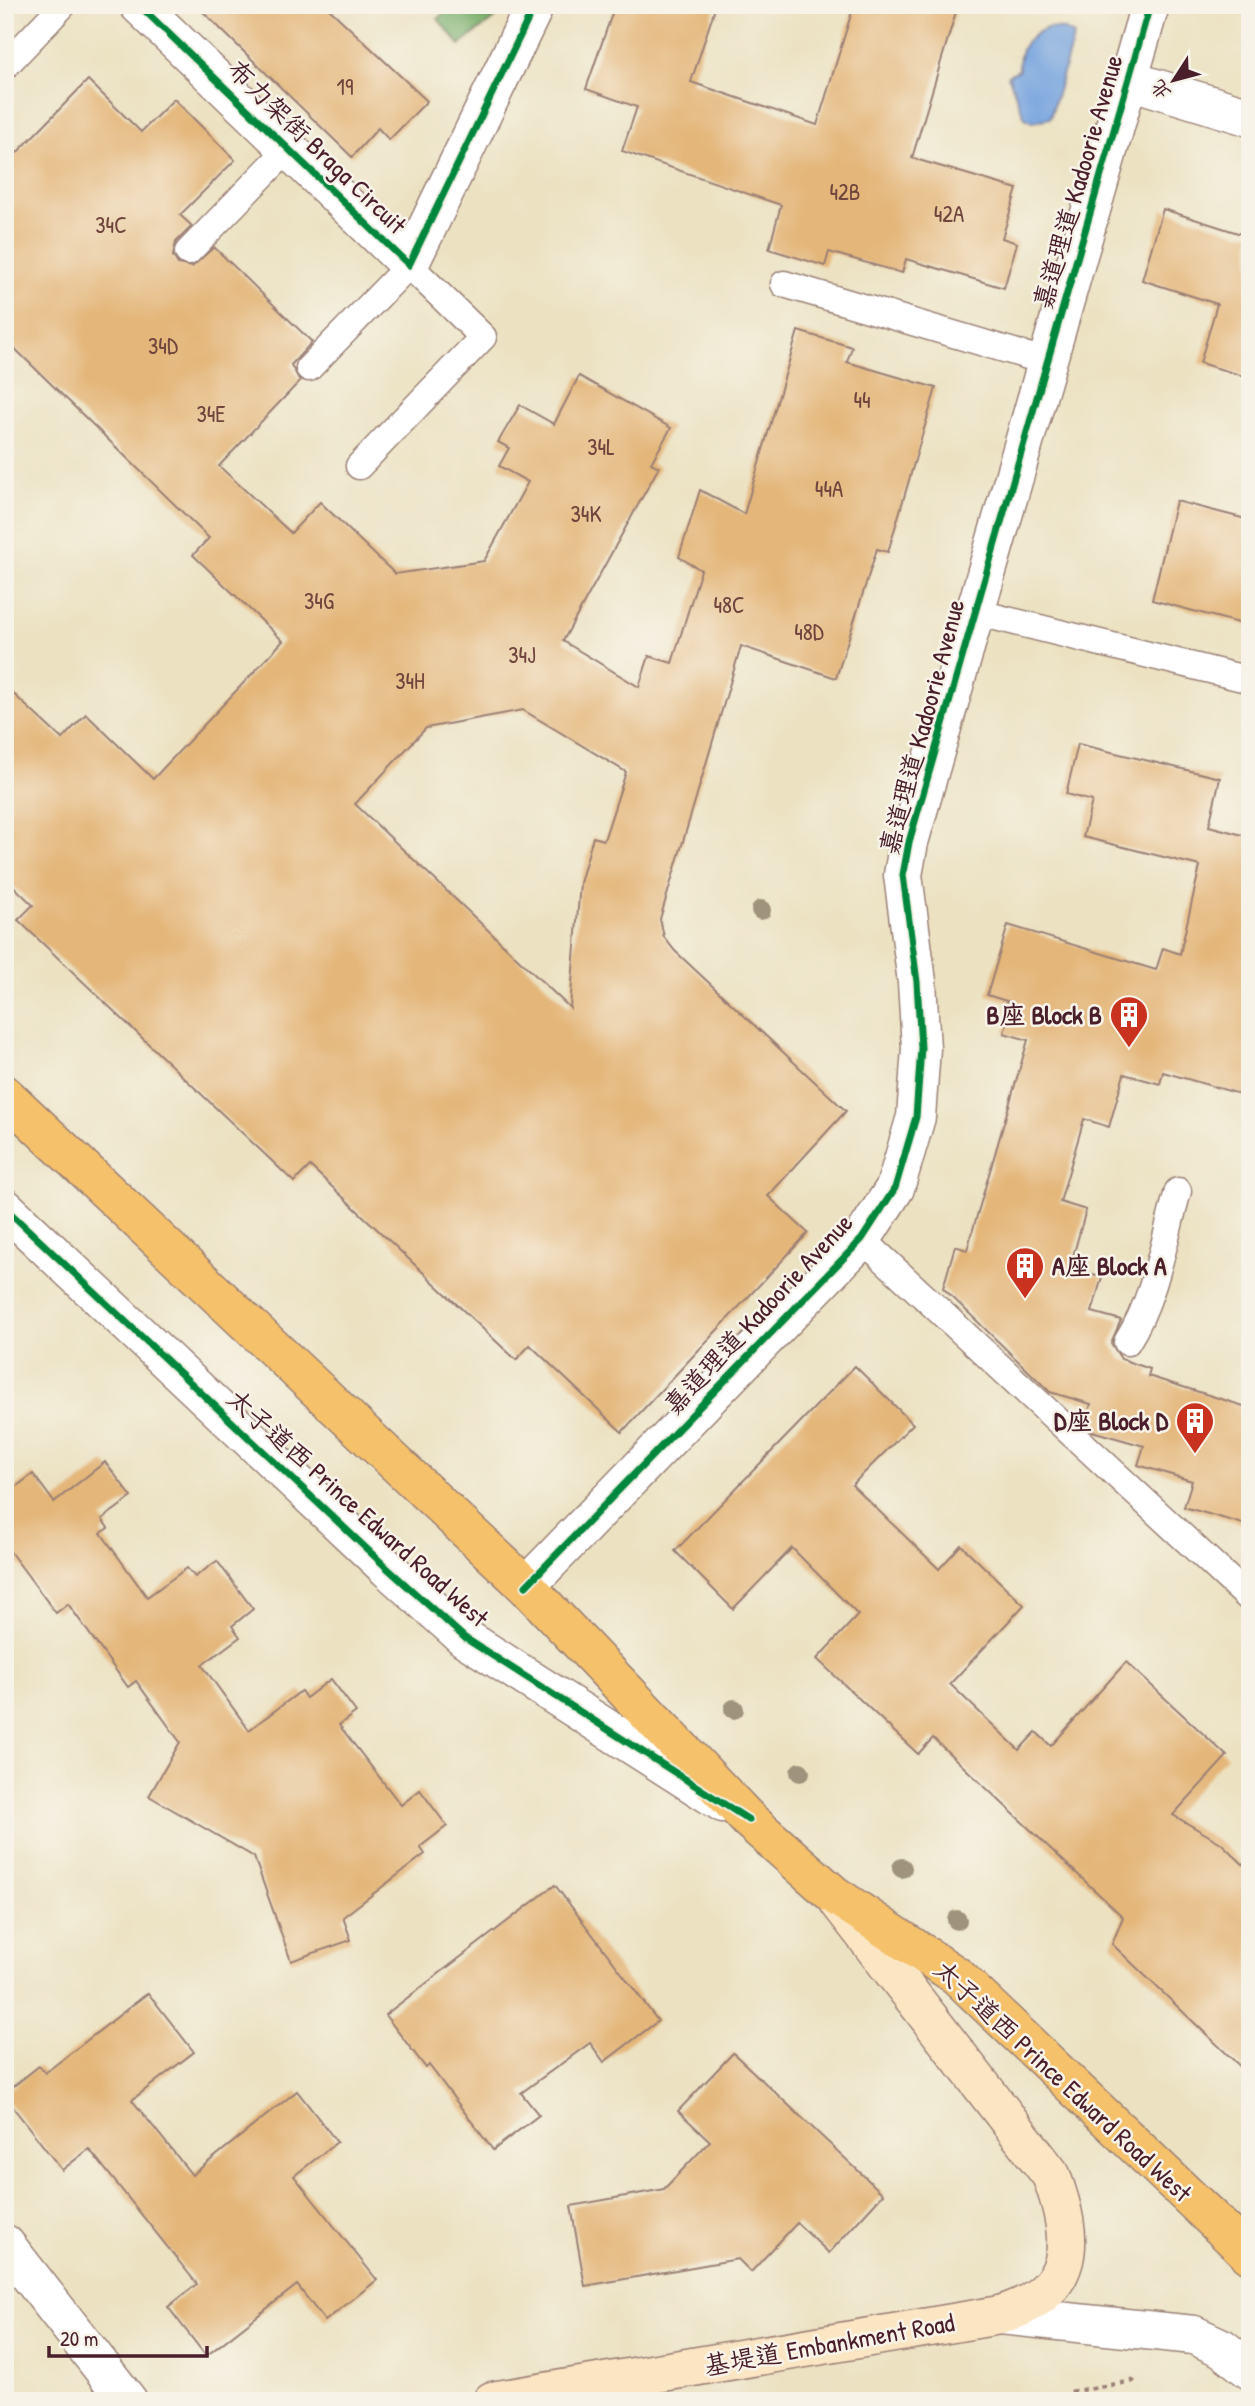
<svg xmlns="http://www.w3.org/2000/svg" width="1255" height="2406" font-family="'Patrick Hand','LXGW WenKai TC',sans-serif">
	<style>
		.forest { fill: #78ae6b; stroke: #61664b; stroke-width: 2 }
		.water { fill: #74a3de; stroke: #5f6184; stroke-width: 2 }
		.building { fill: #e4b679; fill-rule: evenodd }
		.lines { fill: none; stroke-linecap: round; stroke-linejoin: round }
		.service-casing { stroke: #9b8076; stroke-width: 29 }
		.minor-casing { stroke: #9b8076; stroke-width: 41 }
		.tertiary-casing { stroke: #9b8076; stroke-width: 41 }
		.secondary-casing { stroke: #9b8076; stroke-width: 41 }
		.primary-casing { stroke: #9b8076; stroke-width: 41 }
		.path { stroke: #9b8076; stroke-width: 4.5; stroke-dasharray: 5 5; stroke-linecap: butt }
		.service { stroke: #fff; stroke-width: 26 }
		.minor { stroke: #fff; stroke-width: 38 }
		.tertiary { stroke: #fff; stroke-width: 38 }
		.secondary { stroke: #fbe6c4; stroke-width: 38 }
		.primary { stroke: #f5c16b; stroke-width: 38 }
		.cycleway-casing { stroke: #f7f3e8; stroke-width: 11 }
		.cycleway { stroke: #00873e; stroke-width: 7 }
		.tree { fill: #a0937c }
		.labels { text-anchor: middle; stroke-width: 5; stroke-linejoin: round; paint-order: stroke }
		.number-label { font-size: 23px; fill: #70453e }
		.street-label { font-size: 26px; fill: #4a1f2b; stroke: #f7f3e8 }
		.poi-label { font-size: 26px; font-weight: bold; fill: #4a1f2b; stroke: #f7f3e8; text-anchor: end }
	</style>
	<rect width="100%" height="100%" fill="#f7f3e8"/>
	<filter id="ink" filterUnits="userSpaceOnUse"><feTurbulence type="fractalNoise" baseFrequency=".0143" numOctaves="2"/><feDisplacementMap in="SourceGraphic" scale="14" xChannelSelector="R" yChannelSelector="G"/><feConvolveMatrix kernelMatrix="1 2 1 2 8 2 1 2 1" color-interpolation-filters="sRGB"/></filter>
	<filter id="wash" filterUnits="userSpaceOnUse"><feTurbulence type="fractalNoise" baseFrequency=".00686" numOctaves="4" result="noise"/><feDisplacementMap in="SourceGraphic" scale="28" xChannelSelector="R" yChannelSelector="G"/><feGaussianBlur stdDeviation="1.57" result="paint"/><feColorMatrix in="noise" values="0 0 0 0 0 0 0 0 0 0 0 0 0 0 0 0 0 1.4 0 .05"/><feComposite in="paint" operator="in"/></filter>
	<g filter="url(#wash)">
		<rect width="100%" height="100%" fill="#ece2c2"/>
		<path class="forest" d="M450,5h61l-51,40 -22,-26z"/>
		<path class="water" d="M1047,28l15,1 12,6 -24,83 -18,4 -7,-4 -17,-43 11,-5c-1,-22 8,-33 28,-42z"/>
		<g id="blocks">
			<g class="building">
				<path d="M196,5h129l102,96 -38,39 -11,-12 -26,29z"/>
				<path d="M615,5h101l-25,77 126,43 37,-120h104l-46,153 105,31 -15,49 15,5 -13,45 -98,-29 -4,14 -73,-21 -4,14 -56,-17 12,-44 -159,-54 15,-44 -51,-18z"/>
				<path d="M88,80l53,52 33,-33 61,61 -55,55 12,11 -16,16 -3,14 5,8 14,3 22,-20 98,95 -21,23 9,16 -81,85 72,67 29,-31 75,72 89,-13 44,-79 -29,-16 10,-18 -11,-6 22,-37 34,19 25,-48 92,52 -20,35 8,4 -96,174 76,46 10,-31 23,7 29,-93 -22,-13 21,-67 44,24 54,-183 54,16 -5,15 89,26 -48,164 -11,-3 -41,129 -95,-32 -81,273 4,18 11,14 171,160 -78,85 40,37 -186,199 -92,-87 -14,15 -206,-194 -16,16 -276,-262 15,-15 -28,-27v-192l57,53 24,-25 67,65 130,-138 -90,-86 16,-17 -204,-199v-174zM523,710l103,62 -22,68 -11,-3 -13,46 -10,125 -215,-204 71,-76z"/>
				<path d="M1163,209l75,24h12v145l-50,-15 17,-59 -75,-24z"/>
				<path d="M1176,501l74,19v106l-98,-26z"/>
				<path d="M1078,744l142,34 -11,48 41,11v260l-87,-25 -3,12 -36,-10 -15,53 -25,-8 -24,83 26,8 -16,57 32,10 -10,35 29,8 -10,23 10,16 29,10 -2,7 102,32v118l-66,-19 8,-26 -54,-16 6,-19 -52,-15 -7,-7 6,-20 -41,-12 -107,-104 12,-42 12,4 61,-210 -24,-7 9,-30 -26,-8 21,-70 148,45 7,-22 17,6 20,-88 -117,-29 9,-36 -26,-7z"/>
				<path d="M855,1366l58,58 -61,61 87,84 22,-24 63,60 -74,79 69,66 17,-18 15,14 75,-84 101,94 -54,59 48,28 29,28v205l-138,-132 11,-27 -190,-179 -15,16 -101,-95 41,-44 -66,-67 -59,61 -58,-58z"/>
				<path d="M105,1462l27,35 -30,22 6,9 -7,5 46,64 40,-29 8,9 22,-16 36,48 -21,17 8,11 -38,28 47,65 52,-39 5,7 25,-19 25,33 -17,13 62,80 19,-15 27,36 -27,21 5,7 -82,63 8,23 -60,21 -37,-104 -105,-61 31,-54 -44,-61 -8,6 -60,-83 -12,9 -51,-68v-50l28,-21 21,28z"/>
				<path d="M555,1885l103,136 -54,41 -14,-19 -69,50 18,22 -46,35 -64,-85 -3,3 -41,-53z"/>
				<path d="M148,1993l46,59 -62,48 60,75 105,-84 40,51 -43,34 83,104 -52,41 -28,-36 -91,71 -38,-49 29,-23 -108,-135 -27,21 -57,-73v-4l34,-27 6,7z"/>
				<path d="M733,2053l150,141 -54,59 -32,-30 -46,49 -13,-13 -153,27 -14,-80 93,-17 46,-48 -32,-30z"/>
			</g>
		</g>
	</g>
	<g filter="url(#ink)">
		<use href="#blocks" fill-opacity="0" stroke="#9b8076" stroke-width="2"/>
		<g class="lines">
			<defs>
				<g id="service">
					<path d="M5,66l58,-61"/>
					<path d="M188,252l100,-103"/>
					<path d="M784,284l264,78"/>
					<path d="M309,368l100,-103 74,72 -124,129"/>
					<path d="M975,612l275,68"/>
					<path d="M862,1239l388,360"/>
					<path d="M1127,1342c28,-43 37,-102 51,-151"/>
				</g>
				<g id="minor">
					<path d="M139,5l270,260 126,-260"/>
					<path d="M1129,80l121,37"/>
					<path d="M526,1586l336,-347 33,-51 21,-71 5,-69 -4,-66 -14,-107 6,-33 241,-837"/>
					<path d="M5,2244l123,157"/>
					<path d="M1000,2315l194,20 28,13 28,22"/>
				</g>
				<path id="tertiary" d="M5,1208l382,360 78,70 258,165"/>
				<path id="secondary" d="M492,2401l508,-86c77,-23 76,-74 51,-140l-212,-273"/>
				<path id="primary" d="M5,1095l521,491 223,234 84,74 124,82 293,279"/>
			</defs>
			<use href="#service" class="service-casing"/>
			<use href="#minor" class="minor-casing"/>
			<use href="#tertiary" class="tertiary-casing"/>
			<use href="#secondary" class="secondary-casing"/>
			<use href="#primary" class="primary-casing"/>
			<path class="path" d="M1072,2401l-2,-9 63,-11 2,-4"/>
			<use href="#service" class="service"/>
			<use href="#minor" class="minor"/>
			<use href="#tertiary" class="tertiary"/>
			<use href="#secondary" class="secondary"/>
			<use href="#primary" class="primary"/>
			<defs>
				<g id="cycleway">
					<path d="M139,5l270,260 126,-260"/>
					<path d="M5,1208l382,360 78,70 284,182"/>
					<path d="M526,1586l336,-347 33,-51 21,-71 5,-69 -4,-66 -14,-107 6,-33 241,-837"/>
				</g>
			</defs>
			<use href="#cycleway" class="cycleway-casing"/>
			<use href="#cycleway" class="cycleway"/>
		</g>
		<g class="tree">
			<circle cx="761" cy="910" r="10"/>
			<circle cx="734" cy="1709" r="10"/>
			<circle cx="800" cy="1772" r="10"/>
			<circle cx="902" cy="1868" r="10"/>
			<circle cx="957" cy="1920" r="10"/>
		</g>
	</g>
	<defs>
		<symbol id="building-pin" viewBox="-11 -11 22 30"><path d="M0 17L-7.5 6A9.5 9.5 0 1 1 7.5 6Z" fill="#c8321e" stroke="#f7f3e8"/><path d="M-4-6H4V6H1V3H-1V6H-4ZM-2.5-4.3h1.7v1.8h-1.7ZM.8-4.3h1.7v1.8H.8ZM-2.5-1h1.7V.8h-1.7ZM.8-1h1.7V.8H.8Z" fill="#fff"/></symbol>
	</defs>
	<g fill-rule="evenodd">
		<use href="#building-pin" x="1107" y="993" width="44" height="60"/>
		<use href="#building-pin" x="1003" y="1244" width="44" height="60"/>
		<use href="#building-pin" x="1173" y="1399" width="44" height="60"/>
	</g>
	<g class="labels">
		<g class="number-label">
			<text x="345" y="95">19</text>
			<text x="845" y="200">42B</text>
			<text x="949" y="222">42A</text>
			<text x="111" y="233">34C</text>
			<text x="163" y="354">34D</text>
			<text x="862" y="408">44</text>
			<text x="211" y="422">34E</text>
			<text x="601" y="455">34L</text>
			<text x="829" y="497">44A</text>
			<text x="586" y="522">34K</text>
			<text x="319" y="609">34G</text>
			<text x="729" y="613">48C</text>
			<text x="809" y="640">48D</text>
			<text x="522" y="663">34J</text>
			<text x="410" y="689">34H</text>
		</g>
		<g class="street-label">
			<text transform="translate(317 147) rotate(44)" y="9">布力架街 Braga Circuit</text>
			<text transform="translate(1078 182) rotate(-74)" y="9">嘉道理道 Kadoorie Avenue</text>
			<text transform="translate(922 727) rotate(-75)" y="9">嘉道理道 Kadoorie Avenue</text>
			<text transform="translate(758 1314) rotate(-47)" y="9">嘉道理道 Kadoorie Avenue</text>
			<text transform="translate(358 1508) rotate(42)" y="9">太子道西 Prince Edward Road West</text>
			<text transform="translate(1063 2081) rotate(43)" y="9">太子道西 Prince Edward Road West</text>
			<text transform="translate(829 2344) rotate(-10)" y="9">基堤道 Embankment Road</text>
		</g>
		<g class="poi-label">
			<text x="1102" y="1024">B座 Block B</text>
			<text x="1052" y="1275" text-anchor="start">A座 Block A</text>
			<text x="1168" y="1430">D座 Block D</text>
		</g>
	</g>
	<rect width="1255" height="2406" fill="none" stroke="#f7f3e8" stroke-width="28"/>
	<g transform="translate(1174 80) rotate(234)" stroke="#f7f3e8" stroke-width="5" paint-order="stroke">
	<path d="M0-5L12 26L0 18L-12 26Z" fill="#4a1f2b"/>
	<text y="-10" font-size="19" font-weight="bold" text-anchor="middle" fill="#4a1f2b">北</text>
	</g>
	<path d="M49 2346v10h158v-10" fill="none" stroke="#4a1f2b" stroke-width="3.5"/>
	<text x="60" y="2346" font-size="21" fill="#4a1f2b" stroke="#f7f3e8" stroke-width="5" paint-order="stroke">20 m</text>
</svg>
